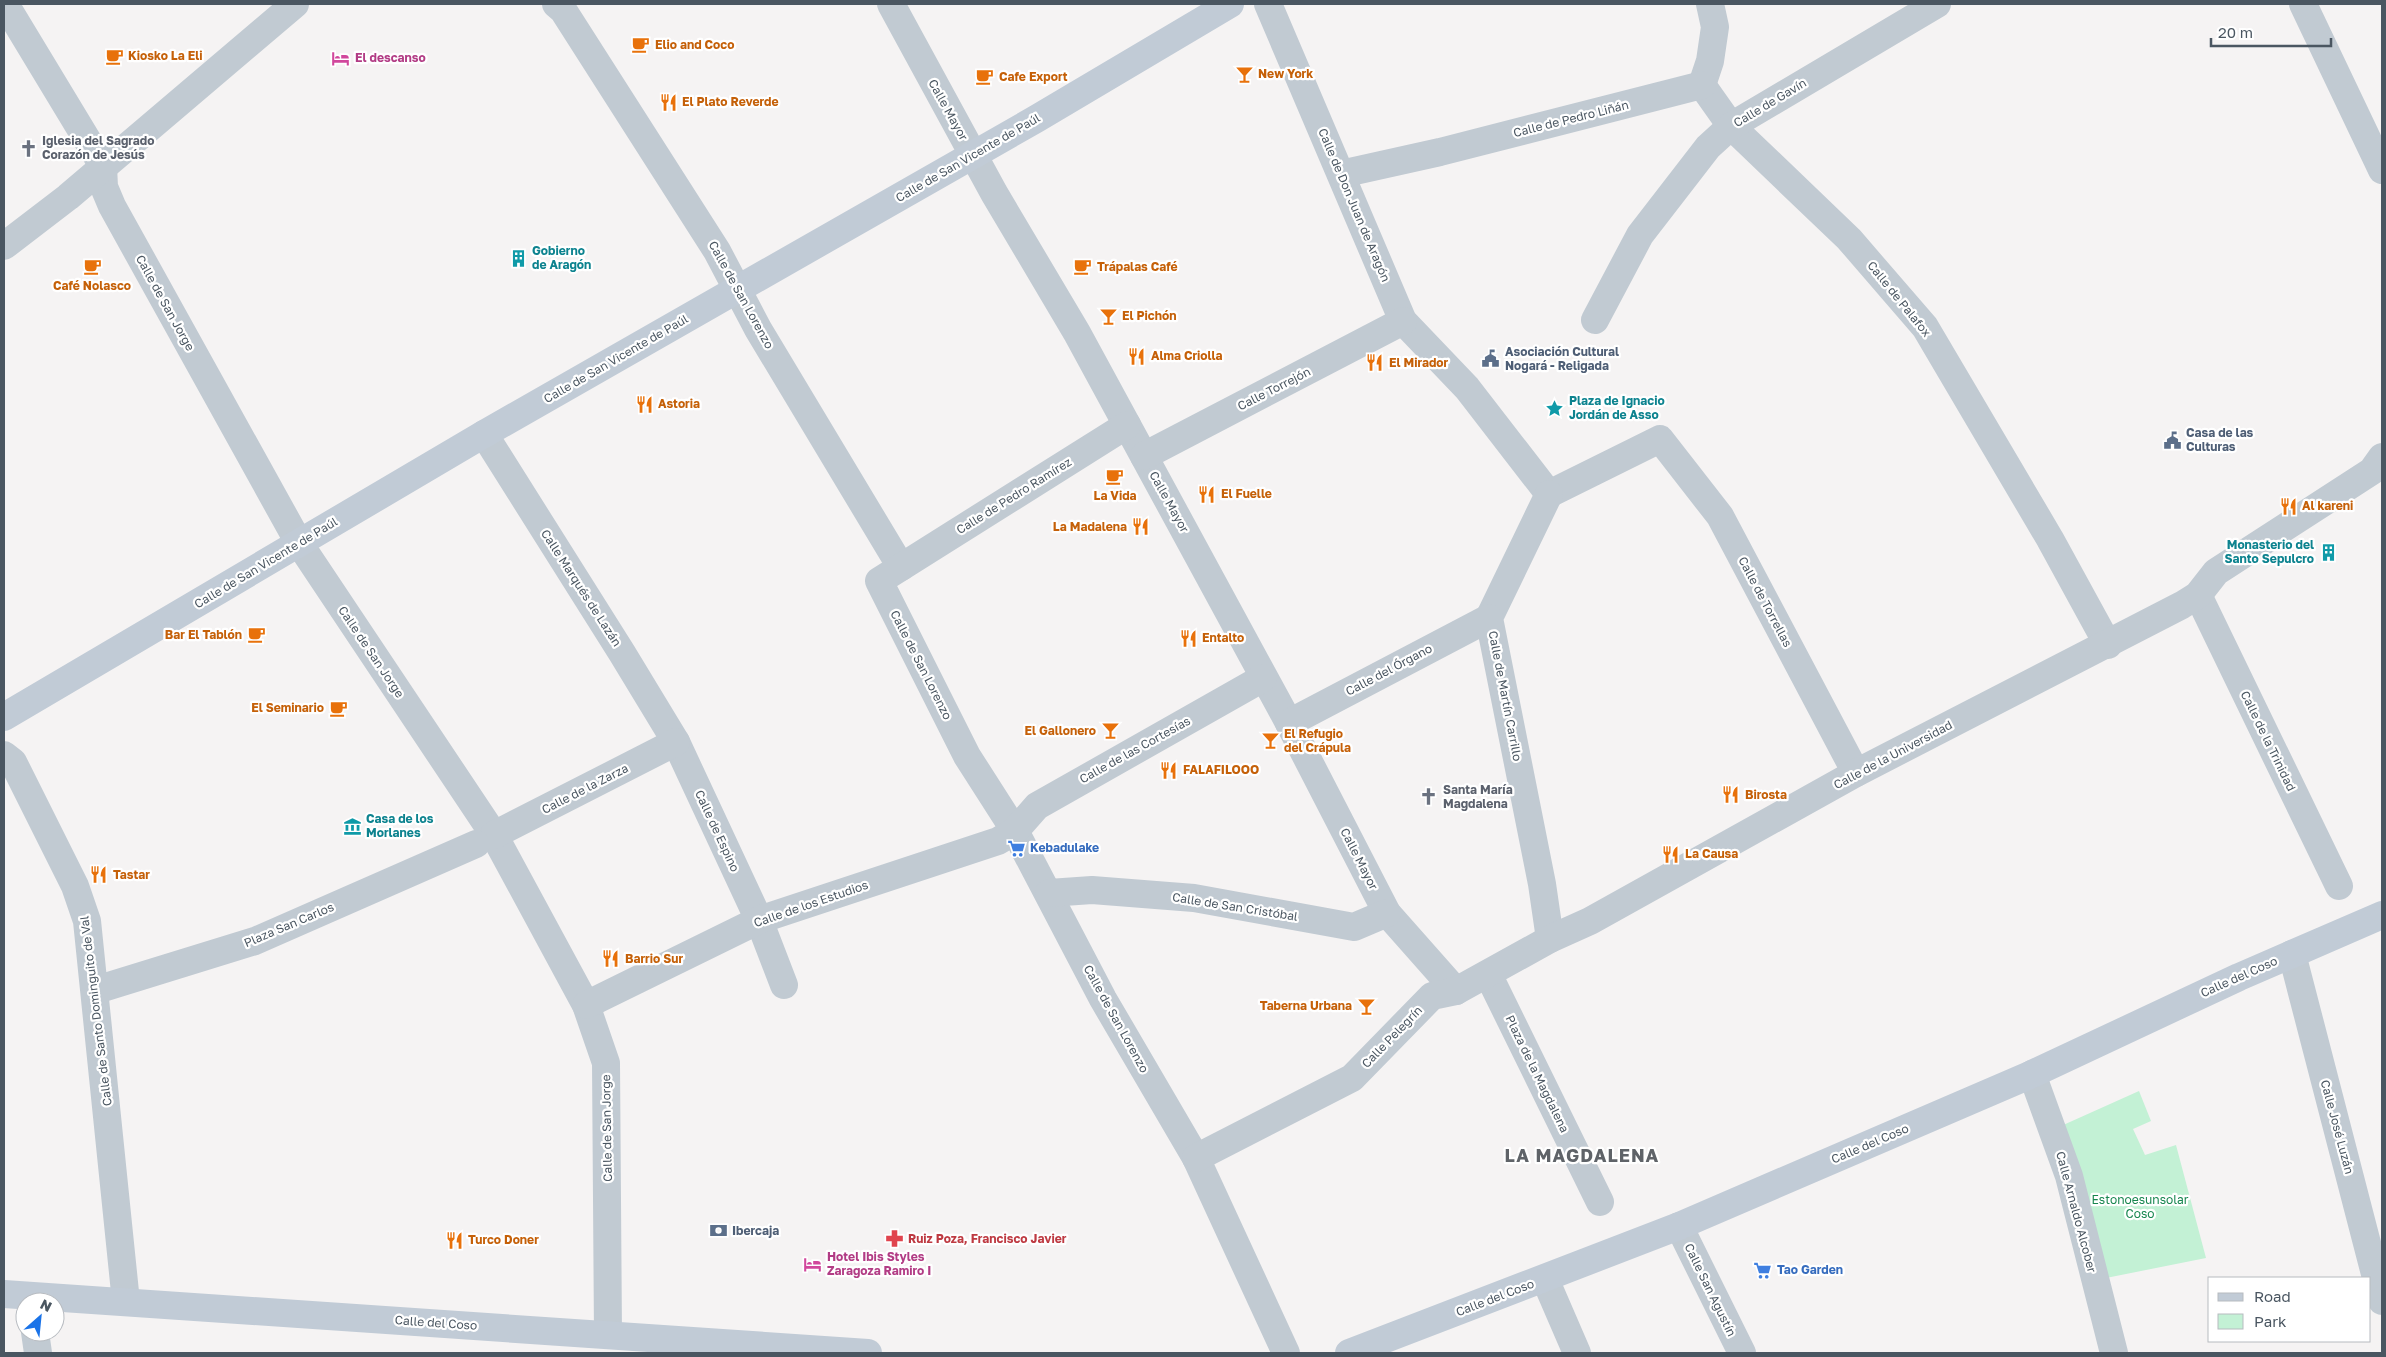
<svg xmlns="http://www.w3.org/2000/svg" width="2386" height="1357" font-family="'Golos Text',sans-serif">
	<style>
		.green { fill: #c3f1d5 }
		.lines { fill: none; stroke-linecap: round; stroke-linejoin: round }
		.street { stroke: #c1cad2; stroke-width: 28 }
		.secondary { stroke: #c1cbd6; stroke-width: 28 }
		.labels { text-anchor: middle; stroke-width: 4.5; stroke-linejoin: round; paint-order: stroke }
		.food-label { font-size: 12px; font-weight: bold; fill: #c56008; stroke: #fff; text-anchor: start }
		.hotel-label { font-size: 12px; font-weight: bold; fill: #b23c85; stroke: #fff; text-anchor: start }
		.street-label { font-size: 12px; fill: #4a5661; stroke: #fff }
		.worship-label { font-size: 12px; font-weight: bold; fill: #5b616d; stroke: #fff; text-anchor: start }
		.culture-label { font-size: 12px; font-weight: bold; fill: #0d838f; stroke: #fff; text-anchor: start }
		.service-label { font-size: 12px; font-weight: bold; fill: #4e5e75; stroke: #fff; text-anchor: start }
		.shop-label { font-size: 12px; font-weight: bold; fill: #366cbe; stroke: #fff; text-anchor: start }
		.park-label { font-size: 12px; fill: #17864f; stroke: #fff }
		.health-label { font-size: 12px; font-weight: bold; fill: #be3a42; stroke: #fff; text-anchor: start }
		.district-label { font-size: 18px; font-weight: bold; letter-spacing: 1px; fill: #5f6368; stroke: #fff }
	</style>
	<rect width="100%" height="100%" fill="#f5f3f3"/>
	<path class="green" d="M2139,1091l12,30 -18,8 12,26 31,-10 30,113 -100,20 -45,-152z"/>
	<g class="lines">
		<g class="street">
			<path d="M5,4l98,162 1,21 8,19 187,337 195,292 92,170 20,58 2,272"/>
			<path d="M556,4l7,6 154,241 41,78 143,238"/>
			<path d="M891,4l103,189 83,140 50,92 162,298 98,190 69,78"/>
			<path d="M1268,4l135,317 64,67 82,106"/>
			<path d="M2303,4l79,166"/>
			<path d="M1702,85l29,41 118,113 76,88 125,212 58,106"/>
			<path d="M1702,85l8,-24 5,-34 -5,-23"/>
			<path d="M1341,174l99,-22 262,-67"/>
			<path d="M4,246l64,-49 227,-193"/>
			<path d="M1595,320l45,-85 68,-88 23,-21 206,-122"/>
			<path d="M1127,425l-248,156 88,175 48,75 88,168 93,159 90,195"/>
			<path d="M484,434l138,219 54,89 83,178 25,65"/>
			<path d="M1144,456l259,-135"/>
			<path d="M1549,494l111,-55 60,77 136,257"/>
			<path d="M1549,494l-60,124 53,266 8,55"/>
			<path d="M2198,595l141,291"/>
			<path d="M1289,723l200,-105"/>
			<path d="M4,755l9,7 62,124 12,35 39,381"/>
			<path d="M494,835l182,-93"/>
			<path d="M1049,893l43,-3 102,8 160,29 33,-14"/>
			<path d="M2292,954l90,347"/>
			<path d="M1488,974l112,228"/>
			<path d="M96,990l159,-49 221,-97"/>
			<path d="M586,1005l173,-85 239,-79 17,-10 22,-25 226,-128"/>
			<path d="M2032,1074l37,102 45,177"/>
			<path d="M1196,1158l156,-80 80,-82 24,-5 94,-52 40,-18 266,-148 326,-168 16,-10 18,-23 156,-101 10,-14"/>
			<path d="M1679,1226l63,127"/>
			<path d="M1545,1279l32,74"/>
			<path d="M35,1332l3,21"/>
		</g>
		<g class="secondary">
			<path d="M4,717l480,-283 552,-315 194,-115"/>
			<path d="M4,1294l864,59"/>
			<path d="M1349,1353l330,-127 353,-152 207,-97 143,-62"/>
		</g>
	</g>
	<defs>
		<symbol id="cafe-bare" viewBox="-9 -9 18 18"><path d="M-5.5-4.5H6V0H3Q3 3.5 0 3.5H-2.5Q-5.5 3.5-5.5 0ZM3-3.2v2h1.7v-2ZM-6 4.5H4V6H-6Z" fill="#e8710a" stroke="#fff" stroke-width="2.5" paint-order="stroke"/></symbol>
		<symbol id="hotel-bare" viewBox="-9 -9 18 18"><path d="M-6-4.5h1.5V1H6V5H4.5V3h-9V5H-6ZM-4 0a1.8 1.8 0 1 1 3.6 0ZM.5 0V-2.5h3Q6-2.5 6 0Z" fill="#d1479c" stroke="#fff" stroke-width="2.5" paint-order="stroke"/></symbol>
		<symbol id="bar-bare" viewBox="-9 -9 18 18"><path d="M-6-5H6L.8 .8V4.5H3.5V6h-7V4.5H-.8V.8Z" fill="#e8710a" stroke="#fff" stroke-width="2.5" paint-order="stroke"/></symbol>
		<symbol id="restaurant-bare" viewBox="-9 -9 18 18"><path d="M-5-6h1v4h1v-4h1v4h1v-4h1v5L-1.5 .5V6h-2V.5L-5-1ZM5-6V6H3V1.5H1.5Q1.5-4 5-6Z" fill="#e8710a" stroke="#fff" stroke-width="2.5" paint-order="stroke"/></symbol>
		<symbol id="church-bare" viewBox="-9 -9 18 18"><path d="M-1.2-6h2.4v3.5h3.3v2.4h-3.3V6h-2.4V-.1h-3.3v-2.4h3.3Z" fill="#6b7280" stroke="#fff" stroke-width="2.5" paint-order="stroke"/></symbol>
		<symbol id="building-bare" viewBox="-9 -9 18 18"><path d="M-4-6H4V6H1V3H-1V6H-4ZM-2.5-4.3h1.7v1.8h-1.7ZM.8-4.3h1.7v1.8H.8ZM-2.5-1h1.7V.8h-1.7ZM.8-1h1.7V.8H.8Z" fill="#0f9aa8" stroke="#fff" stroke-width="2.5" paint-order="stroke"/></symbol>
		<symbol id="civic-bare" viewBox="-9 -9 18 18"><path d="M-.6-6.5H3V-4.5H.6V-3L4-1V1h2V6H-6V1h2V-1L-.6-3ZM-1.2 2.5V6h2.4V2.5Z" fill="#5c6f8a" stroke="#fff" stroke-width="2.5" paint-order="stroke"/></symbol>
		<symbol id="sight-bare" viewBox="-9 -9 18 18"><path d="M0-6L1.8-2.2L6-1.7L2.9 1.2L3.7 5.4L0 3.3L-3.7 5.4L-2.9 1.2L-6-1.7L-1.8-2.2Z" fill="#0f9aa8" stroke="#fff" stroke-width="2.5" paint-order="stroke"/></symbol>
		<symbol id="museum-bare" viewBox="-9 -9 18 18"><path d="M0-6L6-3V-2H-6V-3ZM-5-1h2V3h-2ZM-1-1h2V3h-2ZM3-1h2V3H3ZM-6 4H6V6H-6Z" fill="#0f9aa8" stroke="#fff" stroke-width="2.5" paint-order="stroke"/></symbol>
		<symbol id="supermarket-bare" viewBox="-9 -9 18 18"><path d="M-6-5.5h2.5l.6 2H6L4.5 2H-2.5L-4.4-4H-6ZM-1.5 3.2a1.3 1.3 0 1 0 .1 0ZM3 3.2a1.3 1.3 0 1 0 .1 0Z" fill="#3f7fe0" stroke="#fff" stroke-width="2.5" paint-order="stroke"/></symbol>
		<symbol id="bank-bare" viewBox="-9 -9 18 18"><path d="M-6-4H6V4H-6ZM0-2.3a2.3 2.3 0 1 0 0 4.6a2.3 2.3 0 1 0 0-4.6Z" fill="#5c6f8a" stroke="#fff" stroke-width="2.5" paint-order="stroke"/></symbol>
		<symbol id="pharmacy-bare" viewBox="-9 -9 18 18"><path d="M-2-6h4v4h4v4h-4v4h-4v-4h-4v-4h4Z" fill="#e0444e" stroke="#fff" stroke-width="2.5" paint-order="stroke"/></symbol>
	</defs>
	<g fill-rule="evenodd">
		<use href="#cafe-bare" x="628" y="32" width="25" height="25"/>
		<use href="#cafe-bare" x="102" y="44" width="25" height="25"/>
		<use href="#hotel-bare" x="328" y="46" width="25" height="25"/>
		<use href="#bar-bare" x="1232" y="62" width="25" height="25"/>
		<use href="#cafe-bare" x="972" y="64" width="25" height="25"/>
		<use href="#restaurant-bare" x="656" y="90" width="25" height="25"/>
		<use href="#church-bare" x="16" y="136" width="25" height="25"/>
		<use href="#building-bare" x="506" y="246" width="25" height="25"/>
		<use href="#cafe-bare" x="80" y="254" width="25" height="25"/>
		<use href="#cafe-bare" x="1070" y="254" width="25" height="25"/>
		<use href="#bar-bare" x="1096" y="304" width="25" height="25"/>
		<use href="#restaurant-bare" x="1124" y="344" width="25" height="25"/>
		<use href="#civic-bare" x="1478" y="346" width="25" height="25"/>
		<use href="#restaurant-bare" x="1362" y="350" width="25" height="25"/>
		<use href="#restaurant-bare" x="632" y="392" width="25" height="25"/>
		<use href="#sight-bare" x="1542" y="396" width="25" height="25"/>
		<use href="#civic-bare" x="2160" y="428" width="25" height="25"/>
		<use href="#cafe-bare" x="1102" y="464" width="25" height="25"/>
		<use href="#restaurant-bare" x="1194" y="482" width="25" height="25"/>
		<use href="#restaurant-bare" x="2276" y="494" width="25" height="25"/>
		<use href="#restaurant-bare" x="1128" y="514" width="25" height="25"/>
		<use href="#building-bare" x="2316" y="540" width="25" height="25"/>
		<use href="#cafe-bare" x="244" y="622" width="25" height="25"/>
		<use href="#restaurant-bare" x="1176" y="626" width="25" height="25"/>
		<use href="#cafe-bare" x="326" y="696" width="25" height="25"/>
		<use href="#bar-bare" x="1098" y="718" width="25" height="25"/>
		<use href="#bar-bare" x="1258" y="728" width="25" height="25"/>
		<use href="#restaurant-bare" x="1156" y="758" width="25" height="25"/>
		<use href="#restaurant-bare" x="1718" y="782" width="25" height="25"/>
		<use href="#church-bare" x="1416" y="784" width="25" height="25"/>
		<use href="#museum-bare" x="340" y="814" width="25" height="25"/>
		<use href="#supermarket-bare" x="1004" y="836" width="25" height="25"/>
		<use href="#restaurant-bare" x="1658" y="842" width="25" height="25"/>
		<use href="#restaurant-bare" x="86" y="862" width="25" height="25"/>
		<use href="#restaurant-bare" x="598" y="946" width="25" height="25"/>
		<use href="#bar-bare" x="1354" y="994" width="25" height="25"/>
		<use href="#bank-bare" x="706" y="1218" width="25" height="25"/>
		<use href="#pharmacy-bare" x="882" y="1226" width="25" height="25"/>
		<use href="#restaurant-bare" x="442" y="1228" width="25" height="25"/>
		<use href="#hotel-bare" x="800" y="1252" width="25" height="25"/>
		<use href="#supermarket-bare" x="1750" y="1258" width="25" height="25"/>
	</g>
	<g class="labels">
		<g class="food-label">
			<text x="655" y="49">Elio and Coco</text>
			<text x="128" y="60">Kiosko La Eli</text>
			<text x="1258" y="78">New York</text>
			<text x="999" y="81">Cafe Export</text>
			<text x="682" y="106">El Plato Reverde</text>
			<text x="1097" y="271">Trápalas Café</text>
			<text x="92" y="290" text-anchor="middle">Café Nolasco</text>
			<text x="1122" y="320">El Pichón</text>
			<text x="1151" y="360">Alma Criolla</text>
			<text x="1389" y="367">El Mirador</text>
			<text x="658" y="408">Astoria</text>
			<text x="1221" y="498">El Fuelle</text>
			<text x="1115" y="500" text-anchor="middle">La Vida</text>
			<text x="2302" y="510">Al kareni</text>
			<text x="1127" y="531" text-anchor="end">La Madalena</text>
			<text x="242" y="639" text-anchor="end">Bar El Tablón</text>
			<text x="1202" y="642">Entalto</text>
			<text x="324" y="712" text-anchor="end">El Seminario</text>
			<text x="1096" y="735" text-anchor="end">El Gallonero</text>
			<text x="1284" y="738">El Refugio<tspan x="1284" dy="14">del Crápula</tspan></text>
			<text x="1183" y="774">FALAFILOOO</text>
			<text x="1745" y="799">Birosta</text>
			<text x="1685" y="858">La Causa</text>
			<text x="113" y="879">Tastar</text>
			<text x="625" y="963">Barrio Sur</text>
			<text x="1352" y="1010" text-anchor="end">Taberna Urbana</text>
			<text x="468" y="1244">Turco Doner</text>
		</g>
		<g class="hotel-label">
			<text x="355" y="62">El descanso</text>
			<text x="827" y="1261">Hotel Ibis Styles<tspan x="827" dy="14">Zaragoza Ramiro I</tspan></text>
		</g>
		<g class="street-label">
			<text transform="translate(1770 103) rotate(-31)" y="4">Calle de Gavín</text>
			<text transform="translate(948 110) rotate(61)" y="4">Calle Mayor</text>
			<text transform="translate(1571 119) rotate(-14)" y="4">Calle de Pedro Liñán</text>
			<text transform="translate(968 158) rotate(-30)" y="4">Calle de San Vicente de Paúl</text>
			<text transform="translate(1354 205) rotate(67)" y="4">Calle de Don Juan de Aragón</text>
			<text transform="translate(741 295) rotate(61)" y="4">Calle de San Lorenzo</text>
			<text transform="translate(1899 299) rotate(51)" y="4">Calle de Palafox</text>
			<text transform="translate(165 303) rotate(61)" y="4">Calle de San Jorge</text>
			<text transform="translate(616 359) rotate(-30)" y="4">Calle de San Vicente de Paúl</text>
			<text transform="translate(1274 389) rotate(-27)" y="4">Calle Torrejón</text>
			<text transform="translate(1014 496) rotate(-32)" y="4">Calle de Pedro Ramírez</text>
			<text transform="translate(1169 502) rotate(61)" y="4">Calle Mayor</text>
			<text transform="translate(266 563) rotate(-31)" y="4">Calle de San Vicente de Paúl</text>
			<text transform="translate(581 588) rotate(57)" y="4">Calle Marqués de Lazán</text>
			<text transform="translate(1765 602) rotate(62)" y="4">Calle de Torrellas</text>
			<text transform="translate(371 652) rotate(56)" y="4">Calle de San Jorge</text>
			<text transform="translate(921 665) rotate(63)" y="4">Calle de San Lorenzo</text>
			<text transform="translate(1389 670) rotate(-28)" y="4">Calle del Órgano</text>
			<text transform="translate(1505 696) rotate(79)" y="4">Calle de Martín Carrillo</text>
			<text transform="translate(2268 741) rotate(64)" y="4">Calle de la Trinidad</text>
			<text transform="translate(1135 750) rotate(-29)" y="4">Calle de las Cortesías</text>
			<text transform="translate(1893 755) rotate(-28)" y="4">Calle de la Universidad</text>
			<text transform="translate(585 789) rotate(-27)" y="4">Calle de la Zarza</text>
			<text transform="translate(717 831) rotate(65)" y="4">Calle de Espino</text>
			<text transform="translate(1359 859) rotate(63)" y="4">Calle Mayor</text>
			<text transform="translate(811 904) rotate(-19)" y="4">Calle de los Estudios</text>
			<text transform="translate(1235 907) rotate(9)" y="4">Calle de San Cristóbal</text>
			<text transform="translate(289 925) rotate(-23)" y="4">Plaza San Carlos</text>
			<text transform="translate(2239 977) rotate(-24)" y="4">Calle del Coso</text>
			<text transform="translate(96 1011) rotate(-97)" y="4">Calle de Santo Dominguito de Val</text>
			<text transform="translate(1116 1019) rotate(61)" y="4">Calle de San Lorenzo</text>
			<text transform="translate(1392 1037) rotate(-46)" y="4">Calle Pelegrín</text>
			<text transform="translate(1537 1074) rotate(64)" y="4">Plaza de la Magdalena</text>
			<text transform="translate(2337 1127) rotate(75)" y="4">Calle José Luzán</text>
			<text transform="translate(607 1128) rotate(-91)" y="4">Calle de San Jorge</text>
			<text transform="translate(1870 1144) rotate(-23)" y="4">Calle del Coso</text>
			<text transform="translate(2076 1212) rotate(75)" y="4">Calle Arnaldo Alcober</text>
			<text transform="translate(1710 1290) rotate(64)" y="4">Calle San Agustín</text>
			<text transform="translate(1495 1298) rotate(-21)" y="4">Calle del Coso</text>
			<text transform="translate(436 1323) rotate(4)" y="4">Calle del Coso</text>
		</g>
		<g class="worship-label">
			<text x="42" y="145">Iglesia del Sagrado<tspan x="42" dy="14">Corazón de Jesús</tspan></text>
			<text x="1443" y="794">Santa María<tspan x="1443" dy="14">Magdalena</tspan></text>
		</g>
		<g class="culture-label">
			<text x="532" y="255">Gobierno<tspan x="532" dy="14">de Aragón</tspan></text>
			<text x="1569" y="405">Plaza de Ignacio<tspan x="1569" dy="14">Jordán de Asso</tspan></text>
			<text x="2314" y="549" text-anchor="end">Monasterio del<tspan x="2314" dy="14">Santo Sepulcro</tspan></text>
			<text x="366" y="823">Casa de los<tspan x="366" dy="14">Morlanes</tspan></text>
		</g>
		<g class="service-label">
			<text x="1505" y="356">Asociación Cultural<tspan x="1505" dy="14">Nogará - Religada</tspan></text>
			<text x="2186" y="437">Casa de las<tspan x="2186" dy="14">Culturas</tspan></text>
			<text x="732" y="1235">Ibercaja</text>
		</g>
		<g class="shop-label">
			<text x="1030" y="852">Kebadulake</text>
			<text x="1777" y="1274">Tao Garden</text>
		</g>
		<g class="park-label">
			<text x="2140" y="1204">Estonoesunsolar<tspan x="2140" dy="14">Coso</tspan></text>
		</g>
		<g class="health-label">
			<text x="908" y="1243">Ruiz Poza, Francisco Javier</text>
		</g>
		<g class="district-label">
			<text x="1582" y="1162">LA MAGDALENA</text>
		</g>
	</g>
	<rect width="2386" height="1357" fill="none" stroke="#4a5661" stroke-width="10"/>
	<rect x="2208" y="1277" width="162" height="65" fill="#ffffff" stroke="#b7bbc0"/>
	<rect x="2218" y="1293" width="25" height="8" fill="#c1cbd6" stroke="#b7bbc0"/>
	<text x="2254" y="1302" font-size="15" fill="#4a5661">Road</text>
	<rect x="2218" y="1314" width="25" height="15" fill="#c3f1d5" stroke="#b7bbc0"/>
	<text x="2254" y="1327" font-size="15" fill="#4a5661">Park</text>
	<g transform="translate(40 1317) rotate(27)"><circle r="24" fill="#ffffff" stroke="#b7bbc0"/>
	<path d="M0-4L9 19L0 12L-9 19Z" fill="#1a73e8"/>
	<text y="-8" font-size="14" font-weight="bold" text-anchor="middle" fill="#4a5661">N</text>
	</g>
	<path d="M2211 38v8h120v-8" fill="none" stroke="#4a5661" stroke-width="2.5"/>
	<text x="2218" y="38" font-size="15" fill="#4a5661" stroke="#ffffff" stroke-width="4" paint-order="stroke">20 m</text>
</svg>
